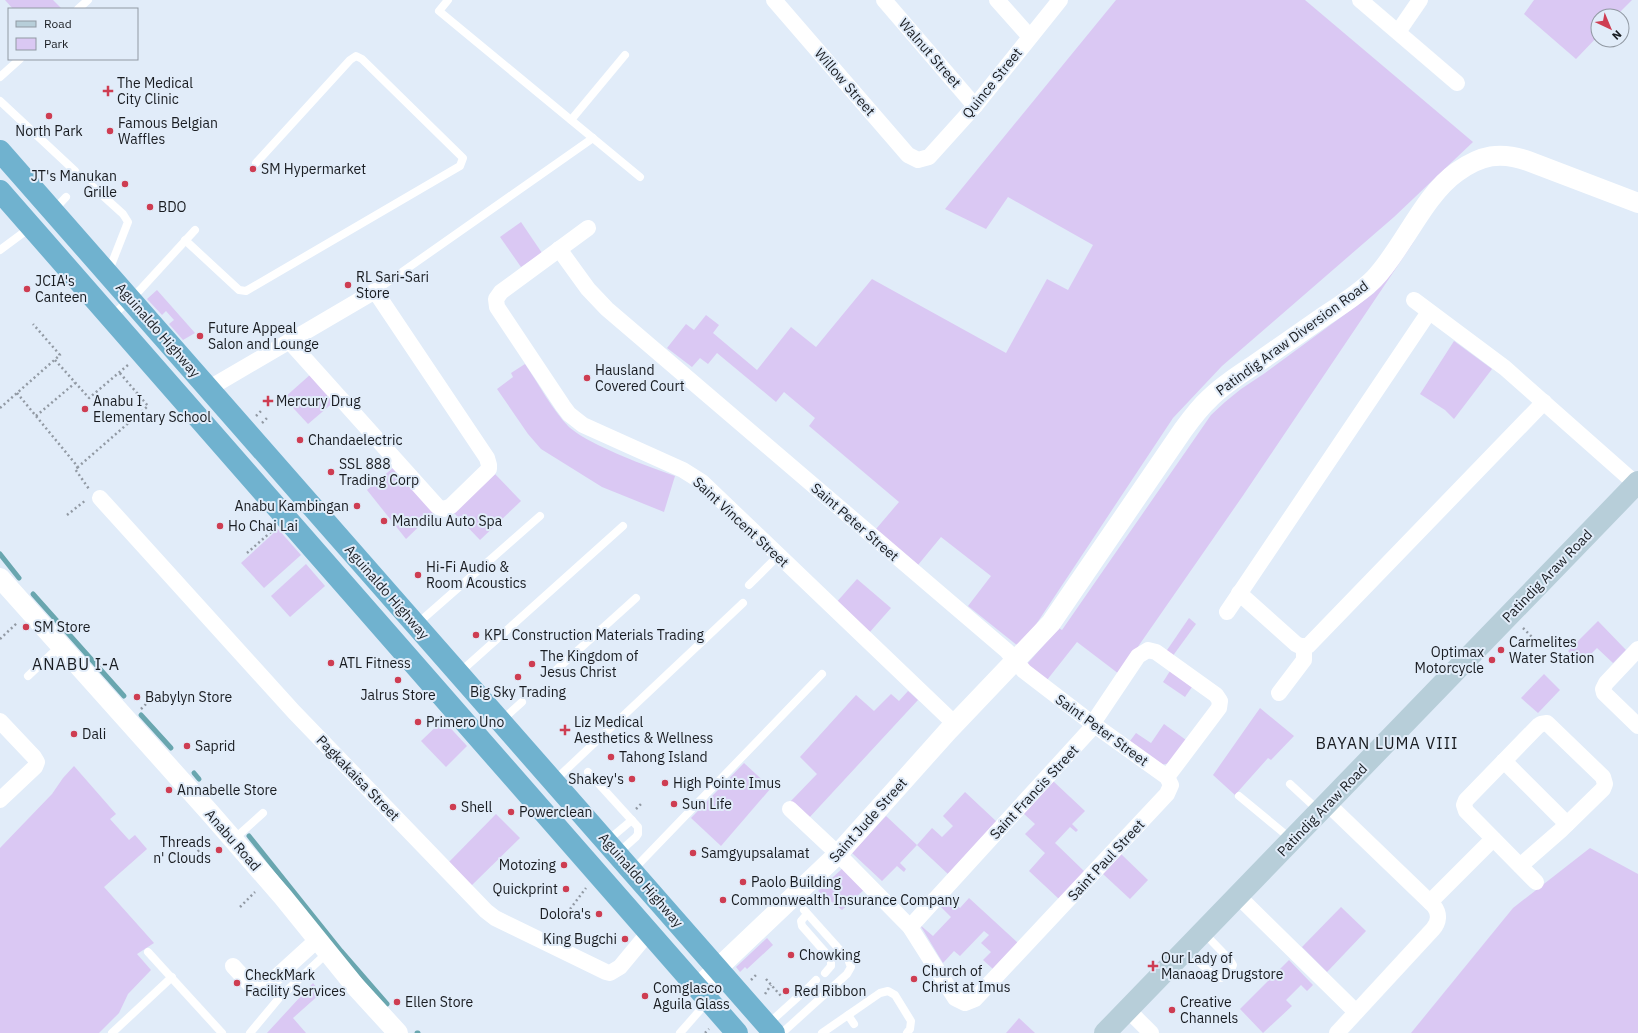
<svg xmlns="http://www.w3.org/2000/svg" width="1638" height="1033" font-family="'IBM Plex Sans',sans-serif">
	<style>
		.green { fill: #dac8f3 }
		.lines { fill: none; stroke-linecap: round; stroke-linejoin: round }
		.stream { stroke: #69a6af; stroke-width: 5 }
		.path { stroke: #929aa4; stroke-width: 2.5; stroke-dasharray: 2 3; stroke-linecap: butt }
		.service { stroke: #fff; stroke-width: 8 }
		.minor { stroke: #fff; stroke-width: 16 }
		.tertiary { stroke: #fff; stroke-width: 20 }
		.secondary { stroke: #b7ced9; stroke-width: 22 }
		.trunk { stroke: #70b2cf; stroke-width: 22 }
		.poi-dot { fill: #ce3d52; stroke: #e1ecf9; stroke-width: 1.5 }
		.labels { text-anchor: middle; stroke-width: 4; stroke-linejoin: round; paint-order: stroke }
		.street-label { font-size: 14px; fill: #191c21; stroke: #e1ecf9 }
		.poi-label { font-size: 14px; fill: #191c21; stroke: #e1ecf9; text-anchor: start }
		.quarter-label { font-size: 16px; letter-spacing: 1px; fill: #191c21; stroke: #e1ecf9 }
	</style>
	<rect width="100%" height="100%" fill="#e1ecf9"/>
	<g class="green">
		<path d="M5,0h48l8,8 -48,1z"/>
		<path d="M1116,0h189l168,142 -79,75 -172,149 -49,52 -138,208 -17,20 -50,-40 23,-30 -50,-39 -23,28 -42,-36 23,-27 -90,-76 6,-8 -31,-26 -8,10 -59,-49 -9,11 -8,-6 -8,9 -25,-19 19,-24 8,6 12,-15 13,10 -6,8 44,37 34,-43 25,20 56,-68 134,74 41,-74 21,11 25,-45 -85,-48 -22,32 -41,-20z"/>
		<path d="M1534,0h98l-16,16h-18v20l-22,23 -52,-45z"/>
		<path d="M521,222l21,31 -21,14 -21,-30z"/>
		<path d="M1415,240l-173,257 -123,177 -42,-32 -30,38 -20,-16 32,-36 3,2 149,-215 14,-13 16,-13 24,-16 109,-80z"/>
		<path d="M157,290l38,43 -12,7 -14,-16 5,-4 -8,-9 -4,4 -15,-16z"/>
		<path d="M1454,341l38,28 -38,50 -9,-9 -25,-16z"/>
		<path d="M525,364c13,19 28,47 44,63 8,7 19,13 29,18 25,12 51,22 77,31l-11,36 -62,-25 -61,-38 -13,-15 -31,-45 16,-12 -2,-4z"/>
		<path d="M311,374l24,27 -27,23 -24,-26z"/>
		<path d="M394,467l40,45 -28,27 -39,-49z"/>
		<path d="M495,474l26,27 -41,39 -26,-27z"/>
		<path d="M278,529l23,26 -37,33 -23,-25z"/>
		<path d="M306,564l19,22 -35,31 -19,-21z"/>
		<path d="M857,579l34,29 -22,25 -34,-29z"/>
		<path d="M1189,618l7,6 -24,33 -7,-4z"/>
		<path d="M1598,621l28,29 -13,13 -16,-15 -16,16 -13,-13z"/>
		<path d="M1170,671l22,16 -7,10 -22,-15z"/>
		<path d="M1544,674l16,16 -22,23 -17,-15z"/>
		<path d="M908,691l10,9 -110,119 -18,-17 27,-28 -17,-17 56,-62 18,16 17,-17 8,7z"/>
		<path d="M1260,708l34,28 -23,24 -3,-2 -33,37 -22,-20z"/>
		<path d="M443,720l24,26 -21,21 -25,-26z"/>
		<path d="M1164,724l22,16 -16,23 -9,2 -31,-24 6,-8 15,10z"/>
		<path d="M744,763l27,25 -50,58 -30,-28z"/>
		<path d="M74,766l42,48 -6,5 19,21 6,-5 12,14 -43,38 50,56 -17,11 14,16 -23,24 -9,19 -20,20h-99v-185l52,-54 11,-16z"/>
		<path d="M1053,781l32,30 -13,13 6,6 -2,2 -6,-5 -15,16 30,29 -26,27 -30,-28 16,-18 -20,-19 10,-10 -12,-11z"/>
		<path d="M965,792l32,30 -49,52 -31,-29 -17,18 6,6 -2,3 -7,-6 -15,15 -30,-28 34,-37 31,29 15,-17 10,9 11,-11 -10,-10z"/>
		<path d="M496,814l24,24 -50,49 -23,-23z"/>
		<path d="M1590,848l48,26v159h-227l102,-125z"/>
		<path d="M1121,854l27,26 -18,19 -27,-25z"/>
		<path d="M844,867l23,20 -25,23 -24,-19z"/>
		<path d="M947,896l13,12 9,-10 49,45 -25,26 -10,-9 8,-8 -10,-9 8,-8 -5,-4 -24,25 -6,-5 -11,12 -23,-38 13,11 18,-19 -12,-12z"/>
		<path d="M1341,907l25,24 -39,41 -25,-25z"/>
		<path d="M767,938l6,7 -26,24 -2,-2 -5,5 -4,-5z"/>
		<path d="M1289,960l24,25 -6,6 -6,-6 -15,15 6,6 -29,27 -23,-24z"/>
		<path d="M313,983l8,10 -28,25 13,15h-39z"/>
		<path d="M1019,1018l16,15h-29z"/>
	</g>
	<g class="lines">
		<g class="stream">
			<path d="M0,554l19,24"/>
			<path d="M33,594l91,102"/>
			<path d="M141,715l30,33"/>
			<path d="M194,773l5,6"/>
			<path d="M249,836l92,115 46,53"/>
			<path d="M417,1033h1"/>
		</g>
		<g class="path">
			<path d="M55,360l34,38 39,-33"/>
			<path d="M17,393l61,74 70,-61 -29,-34"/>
			<path d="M0,408l60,-53 -27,-31"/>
			<path d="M36,416l39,-33"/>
			<path d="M256,416l5,-5"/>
			<path d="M262,423l5,-5"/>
			<path d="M78,467l-3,2 14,20"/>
			<path d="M67,515l19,-15"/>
			<path d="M247,553l25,-22"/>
			<path d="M1523,628l15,15"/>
			<path d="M0,639l17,-16"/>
			<path d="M141,709l9,-9"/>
			<path d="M636,809l5,-5"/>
			<path d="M194,855l16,-15"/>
			<path d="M240,907l15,-15"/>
			<path d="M564,917l22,-29"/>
			<path d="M766,979l15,17"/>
			<path d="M751,980l7,-7"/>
			<path d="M765,994l6,-9"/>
			<path d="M705,1033l4,-4"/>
		</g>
		<g class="service">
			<path d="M448,0l-9,11 201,166"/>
			<path d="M78,9l10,-9"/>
			<path d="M0,77l20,-18"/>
			<path d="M0,101l75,70"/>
			<path d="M571,120l54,-65"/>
			<path d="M92,186l31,28 5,8 -20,51"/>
			<path d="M53,211l13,-14"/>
			<path d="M185,240l54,50 7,1 214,-125 3,-8 -101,-99 -6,-3 -6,4 -94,103"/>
			<path d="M0,250l31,-23"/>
			<path d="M375,291l218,-153"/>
			<path d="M111,317l29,-27 55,-60"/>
			<path d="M749,585l29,-29"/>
			<path d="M417,624l123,-108"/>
			<path d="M555,671l81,-73"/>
			<path d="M459,673l164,-147"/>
			<path d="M28,676l32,-30"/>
			<path d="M502,720l20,-18"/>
			<path d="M588,772l50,55v7l-2,3 -18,16"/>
			<path d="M554,781l189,-178"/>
			<path d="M1290,784l28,26"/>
			<path d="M1239,796l52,43"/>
			<path d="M233,840l30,-27"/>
			<path d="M607,841l25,-21"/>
			<path d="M633,870l189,-196"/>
			<path d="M807,914l-6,7 1,5 29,33v7l-6,7"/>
			<path d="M1187,950l29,28h5l10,-8 2,-5 -3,-5 -26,-27"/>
			<path d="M148,952l74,81"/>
			<path d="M807,989l9,-9"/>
			<path d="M848,1015l6,9"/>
			<path d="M768,1024l31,-28"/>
			<path d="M112,1033l60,-56"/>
			<path d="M250,1033l30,-36 47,-44"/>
			<path d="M680,1033l28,-32"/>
			<path d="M782,1033l65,-59 4,-7 -3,-8 -44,-49"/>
			<path d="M822,1033l58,-40 8,-2 7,4 16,26 -1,8 -3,4"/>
		</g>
		<g class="minor">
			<path d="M774,0l134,155 10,5 11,-3 46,-51 85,-106"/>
			<path d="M884,0l91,106"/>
			<path d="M997,0l33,37"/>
			<path d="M1360,0l97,83"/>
			<path d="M1398,32l22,-32"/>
			<path d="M588,228l-87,64 -5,7 1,8 66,99 6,8 14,11 100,45 19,12 253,242"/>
			<path d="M559,249l29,40 19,20 400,342 17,20 69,53 74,53 4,8 -4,9 -192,205 -10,4 -10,-5 -45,-71 -72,-73 -48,-45"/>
			<path d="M1414,300l91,68 131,116"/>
			<path d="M209,389l9,-6 157,-92 112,167 2,7v4l-38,37 -7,3 -6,-2 -149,-166"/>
			<path d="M100,498l194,214 192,199 9,7 111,54 4,1 10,-6 29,-35"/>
			<path d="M1239,593l57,51 4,2h8l236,-244"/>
			<path d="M1227,612l202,-300"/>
			<path d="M1638,649l-32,34 -3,6 1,4 34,33"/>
			<path d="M1279,693l25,-33v-13"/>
			<path d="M0,721l34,36 3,5 -2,5 -35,33"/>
			<path d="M1504,761l63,63"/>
			<path d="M1328,804l106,102c6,8 5,16 -1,23l-96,104"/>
			<path d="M1520,866l40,-35 43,-42 2,-5 -2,-7 -56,-54 -6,1 -3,2 -72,74 -2,5 2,6 70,71"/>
			<path d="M1239,897l117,115"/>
			<path d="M1430,902l63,-63"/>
			<path d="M910,927l179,-196 8,-14 41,-61 10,-6 8,2 60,43 4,6 -1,7 -52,69"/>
			<path d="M233,966l22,24h7l55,-50"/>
			<path d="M1128,1010l23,23"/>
		</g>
		<g class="tertiary">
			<path d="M0,578l211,236 72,83 72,89 43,47"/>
			<path d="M697,988l141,-134 110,-123 103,-108 132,-193c8,-11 17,-23 27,-32 13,-13 29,-23 44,-33 23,-16 46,-32 69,-48 18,-12 36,-23 51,-38 29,-30 49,-83 83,-107 24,-17 43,-21 71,-11l110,42"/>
		</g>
		<path class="secondary" d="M1105,1033l533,-551"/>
		<g class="trunk">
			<path d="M0,151l774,882"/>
			<path d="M0,191l737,842"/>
		</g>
	</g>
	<g class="poi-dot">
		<path d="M106 85h4v4h4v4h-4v4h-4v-4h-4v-4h4z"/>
		<circle cx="49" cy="116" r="4"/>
		<circle cx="110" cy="131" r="4"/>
		<circle cx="253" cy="169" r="4"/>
		<circle cx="125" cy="184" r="4"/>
		<circle cx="150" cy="207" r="4"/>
		<circle cx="348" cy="285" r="4"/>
		<circle cx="27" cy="289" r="4"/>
		<circle cx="200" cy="336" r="4"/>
		<circle cx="587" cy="378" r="4"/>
		<path d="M266 395h4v4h4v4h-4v4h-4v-4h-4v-4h4z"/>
		<circle cx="85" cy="409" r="4"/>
		<circle cx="300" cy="440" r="4"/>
		<circle cx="331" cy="472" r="4"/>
		<circle cx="357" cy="506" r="4"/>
		<circle cx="384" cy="521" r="4"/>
		<circle cx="220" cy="526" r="4"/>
		<circle cx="418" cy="575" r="4"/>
		<circle cx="26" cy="627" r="4"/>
		<circle cx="476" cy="635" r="4"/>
		<circle cx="1501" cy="650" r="4"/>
		<circle cx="1492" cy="660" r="4"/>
		<circle cx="331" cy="663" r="4"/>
		<circle cx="532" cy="664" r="4"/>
		<circle cx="518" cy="677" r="4"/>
		<circle cx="398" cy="680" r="4"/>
		<circle cx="137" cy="697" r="4"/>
		<circle cx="418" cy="722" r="4"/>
		<path d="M563 724h4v4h4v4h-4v4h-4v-4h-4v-4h4z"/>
		<circle cx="74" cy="734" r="4"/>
		<circle cx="187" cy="746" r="4"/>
		<circle cx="611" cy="757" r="4"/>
		<circle cx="632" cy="779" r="4"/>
		<circle cx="665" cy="783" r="4"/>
		<circle cx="169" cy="790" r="4"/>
		<circle cx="674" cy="804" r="4"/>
		<circle cx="453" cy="807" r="4"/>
		<circle cx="511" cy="812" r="4"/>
		<circle cx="219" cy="850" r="4"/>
		<circle cx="693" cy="853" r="4"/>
		<circle cx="564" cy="865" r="4"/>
		<circle cx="743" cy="882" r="4"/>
		<circle cx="566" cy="889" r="4"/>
		<circle cx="723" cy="900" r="4"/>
		<circle cx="599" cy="914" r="4"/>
		<circle cx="625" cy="939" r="4"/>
		<circle cx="791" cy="955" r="4"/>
		<path d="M1151 960h4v4h4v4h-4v4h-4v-4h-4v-4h4z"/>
		<circle cx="914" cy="979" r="4"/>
		<circle cx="237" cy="983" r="4"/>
		<circle cx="786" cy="991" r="4"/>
		<circle cx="645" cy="996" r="4"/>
		<circle cx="397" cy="1002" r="4"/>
		<circle cx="1172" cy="1010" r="4"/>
	</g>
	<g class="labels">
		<g class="street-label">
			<text transform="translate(930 53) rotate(49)" y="5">Walnut Street</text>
			<text transform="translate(845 82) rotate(49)" y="5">Willow Street</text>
			<text transform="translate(992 83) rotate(-51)" y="5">Quince Street</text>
			<text transform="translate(158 330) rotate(49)" y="5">Aguinaldo Highway</text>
			<text transform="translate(1292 338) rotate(-36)" y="5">Patindig Araw Diversion Road</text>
			<text transform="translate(741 522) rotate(43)" y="5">Saint Vincent Street</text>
			<text transform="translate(855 522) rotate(41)" y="5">Saint Peter Street</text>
			<text transform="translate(1547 576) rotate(-46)" y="5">Patindig Araw Road</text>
			<text transform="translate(387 592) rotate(49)" y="5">Aguinaldo Highway</text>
			<text transform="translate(1102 730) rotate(36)" y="5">Saint Peter Street</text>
			<text transform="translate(358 778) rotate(46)" y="5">Pagkakaisa Street</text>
			<text transform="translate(1034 792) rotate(-47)" y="5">Saint Francis Street</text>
			<text transform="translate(1322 810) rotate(-46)" y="5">Patindig Araw Road</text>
			<text transform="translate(868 820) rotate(-48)" y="5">Saint Jude Street</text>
			<text transform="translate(233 840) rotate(49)" y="5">Anabu Road</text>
			<text transform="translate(1106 860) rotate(-47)" y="5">Saint Paul Street</text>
			<text transform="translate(641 880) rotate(49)" y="5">Aguinaldo Highway</text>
		</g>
		<g class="poi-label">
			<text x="117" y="88">The Medical<tspan x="117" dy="16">City Clinic</tspan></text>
			<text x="118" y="128">Famous Belgian<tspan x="118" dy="16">Waffles</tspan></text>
			<text x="49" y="136" text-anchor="middle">North Park</text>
			<text x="261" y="174">SM Hypermarket</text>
			<text x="117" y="181" text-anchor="end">JT's Manukan<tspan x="117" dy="16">Grille</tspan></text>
			<text x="158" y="212">BDO</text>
			<text x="356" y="282">RL Sari-Sari<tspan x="356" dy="16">Store</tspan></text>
			<text x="35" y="286">JCIA's<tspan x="35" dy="16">Canteen</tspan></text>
			<text x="208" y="333">Future Appeal<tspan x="208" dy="16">Salon and Lounge</tspan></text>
			<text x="595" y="375">Hausland<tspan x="595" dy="16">Covered Court</tspan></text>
			<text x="93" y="406">Anabu I<tspan x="93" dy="16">Elementary School</tspan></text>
			<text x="276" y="406">Mercury Drug</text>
			<text x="308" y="445">Chandaelectric</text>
			<text x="339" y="469">SSL 888<tspan x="339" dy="16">Trading Corp</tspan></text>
			<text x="349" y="511" text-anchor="end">Anabu Kambingan</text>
			<text x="392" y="526">Mandilu Auto Spa</text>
			<text x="228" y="531">Ho Chai Lai</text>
			<text x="426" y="572">Hi-Fi Audio &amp;<tspan x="426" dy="16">Room Acoustics</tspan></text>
			<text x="34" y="632">SM Store</text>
			<text x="484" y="640">KPL Construction Materials Trading</text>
			<text x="1509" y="647">Carmelites<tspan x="1509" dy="16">Water Station</tspan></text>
			<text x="1484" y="657" text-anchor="end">Optimax<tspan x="1484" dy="16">Motorcycle</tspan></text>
			<text x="540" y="661">The Kingdom of<tspan x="540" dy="16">Jesus Christ</tspan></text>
			<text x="339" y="668">ATL Fitness</text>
			<text x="518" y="697" text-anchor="middle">Big Sky Trading</text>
			<text x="398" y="700" text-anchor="middle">Jalrus Store</text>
			<text x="145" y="702">Babylyn Store</text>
			<text x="426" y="727">Primero Uno</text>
			<text x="574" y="727">Liz Medical<tspan x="574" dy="16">Aesthetics &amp; Wellness</tspan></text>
			<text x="82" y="739">Dali</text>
			<text x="195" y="751">Saprid</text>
			<text x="619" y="762">Tahong Island</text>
			<text x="624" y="784" text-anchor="end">Shakey's</text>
			<text x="673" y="788">High Pointe Imus</text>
			<text x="177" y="795">Annabelle Store</text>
			<text x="682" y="809">Sun Life</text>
			<text x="461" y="812">Shell</text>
			<text x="519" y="817">Powerclean</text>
			<text x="211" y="847" text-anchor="end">Threads<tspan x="211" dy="16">n' Clouds</tspan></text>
			<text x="701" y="858">Samgyupsalamat</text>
			<text x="556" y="870" text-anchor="end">Motozing</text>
			<text x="751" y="887">Paolo Building</text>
			<text x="558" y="894" text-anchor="end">Quickprint</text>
			<text x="731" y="905">Commonwealth Insurance Company</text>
			<text x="591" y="919" text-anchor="end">Dolora's</text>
			<text x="617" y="944" text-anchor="end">King Bugchi</text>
			<text x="799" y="960">Chowking</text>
			<text x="1161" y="963">Our Lady of<tspan x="1161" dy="16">Manaoag Drugstore</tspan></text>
			<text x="922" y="976">Church of<tspan x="922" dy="16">Christ at Imus</tspan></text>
			<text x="245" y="980">CheckMark<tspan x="245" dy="16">Facility Services</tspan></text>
			<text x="653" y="993">Comglasco<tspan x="653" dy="16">Aguila Glass</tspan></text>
			<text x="794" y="996">Red Ribbon</text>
			<text x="405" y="1007">Ellen Store</text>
			<text x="1180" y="1007">Creative<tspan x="1180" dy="16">Channels</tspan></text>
		</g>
		<g class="quarter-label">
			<text x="76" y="670">ANABU I-A</text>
			<text x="1387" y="749">BAYAN LUMA VIII</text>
		</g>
	</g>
	<rect x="8" y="8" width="130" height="52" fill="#e1ecf9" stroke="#9199a3"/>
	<rect x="16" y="21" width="20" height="6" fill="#b7ced9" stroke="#9199a3"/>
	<text x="44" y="28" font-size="12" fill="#191c21">Road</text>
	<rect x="16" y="38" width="20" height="12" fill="#dac8f3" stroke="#9199a3"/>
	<text x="44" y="48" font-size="12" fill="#191c21">Park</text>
	<g transform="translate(1610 28) rotate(136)"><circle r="19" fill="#e1ecf9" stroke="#9199a3"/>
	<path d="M0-3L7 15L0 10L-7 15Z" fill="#ce3d52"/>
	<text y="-6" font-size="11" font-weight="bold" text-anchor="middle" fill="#191c21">N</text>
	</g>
</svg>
